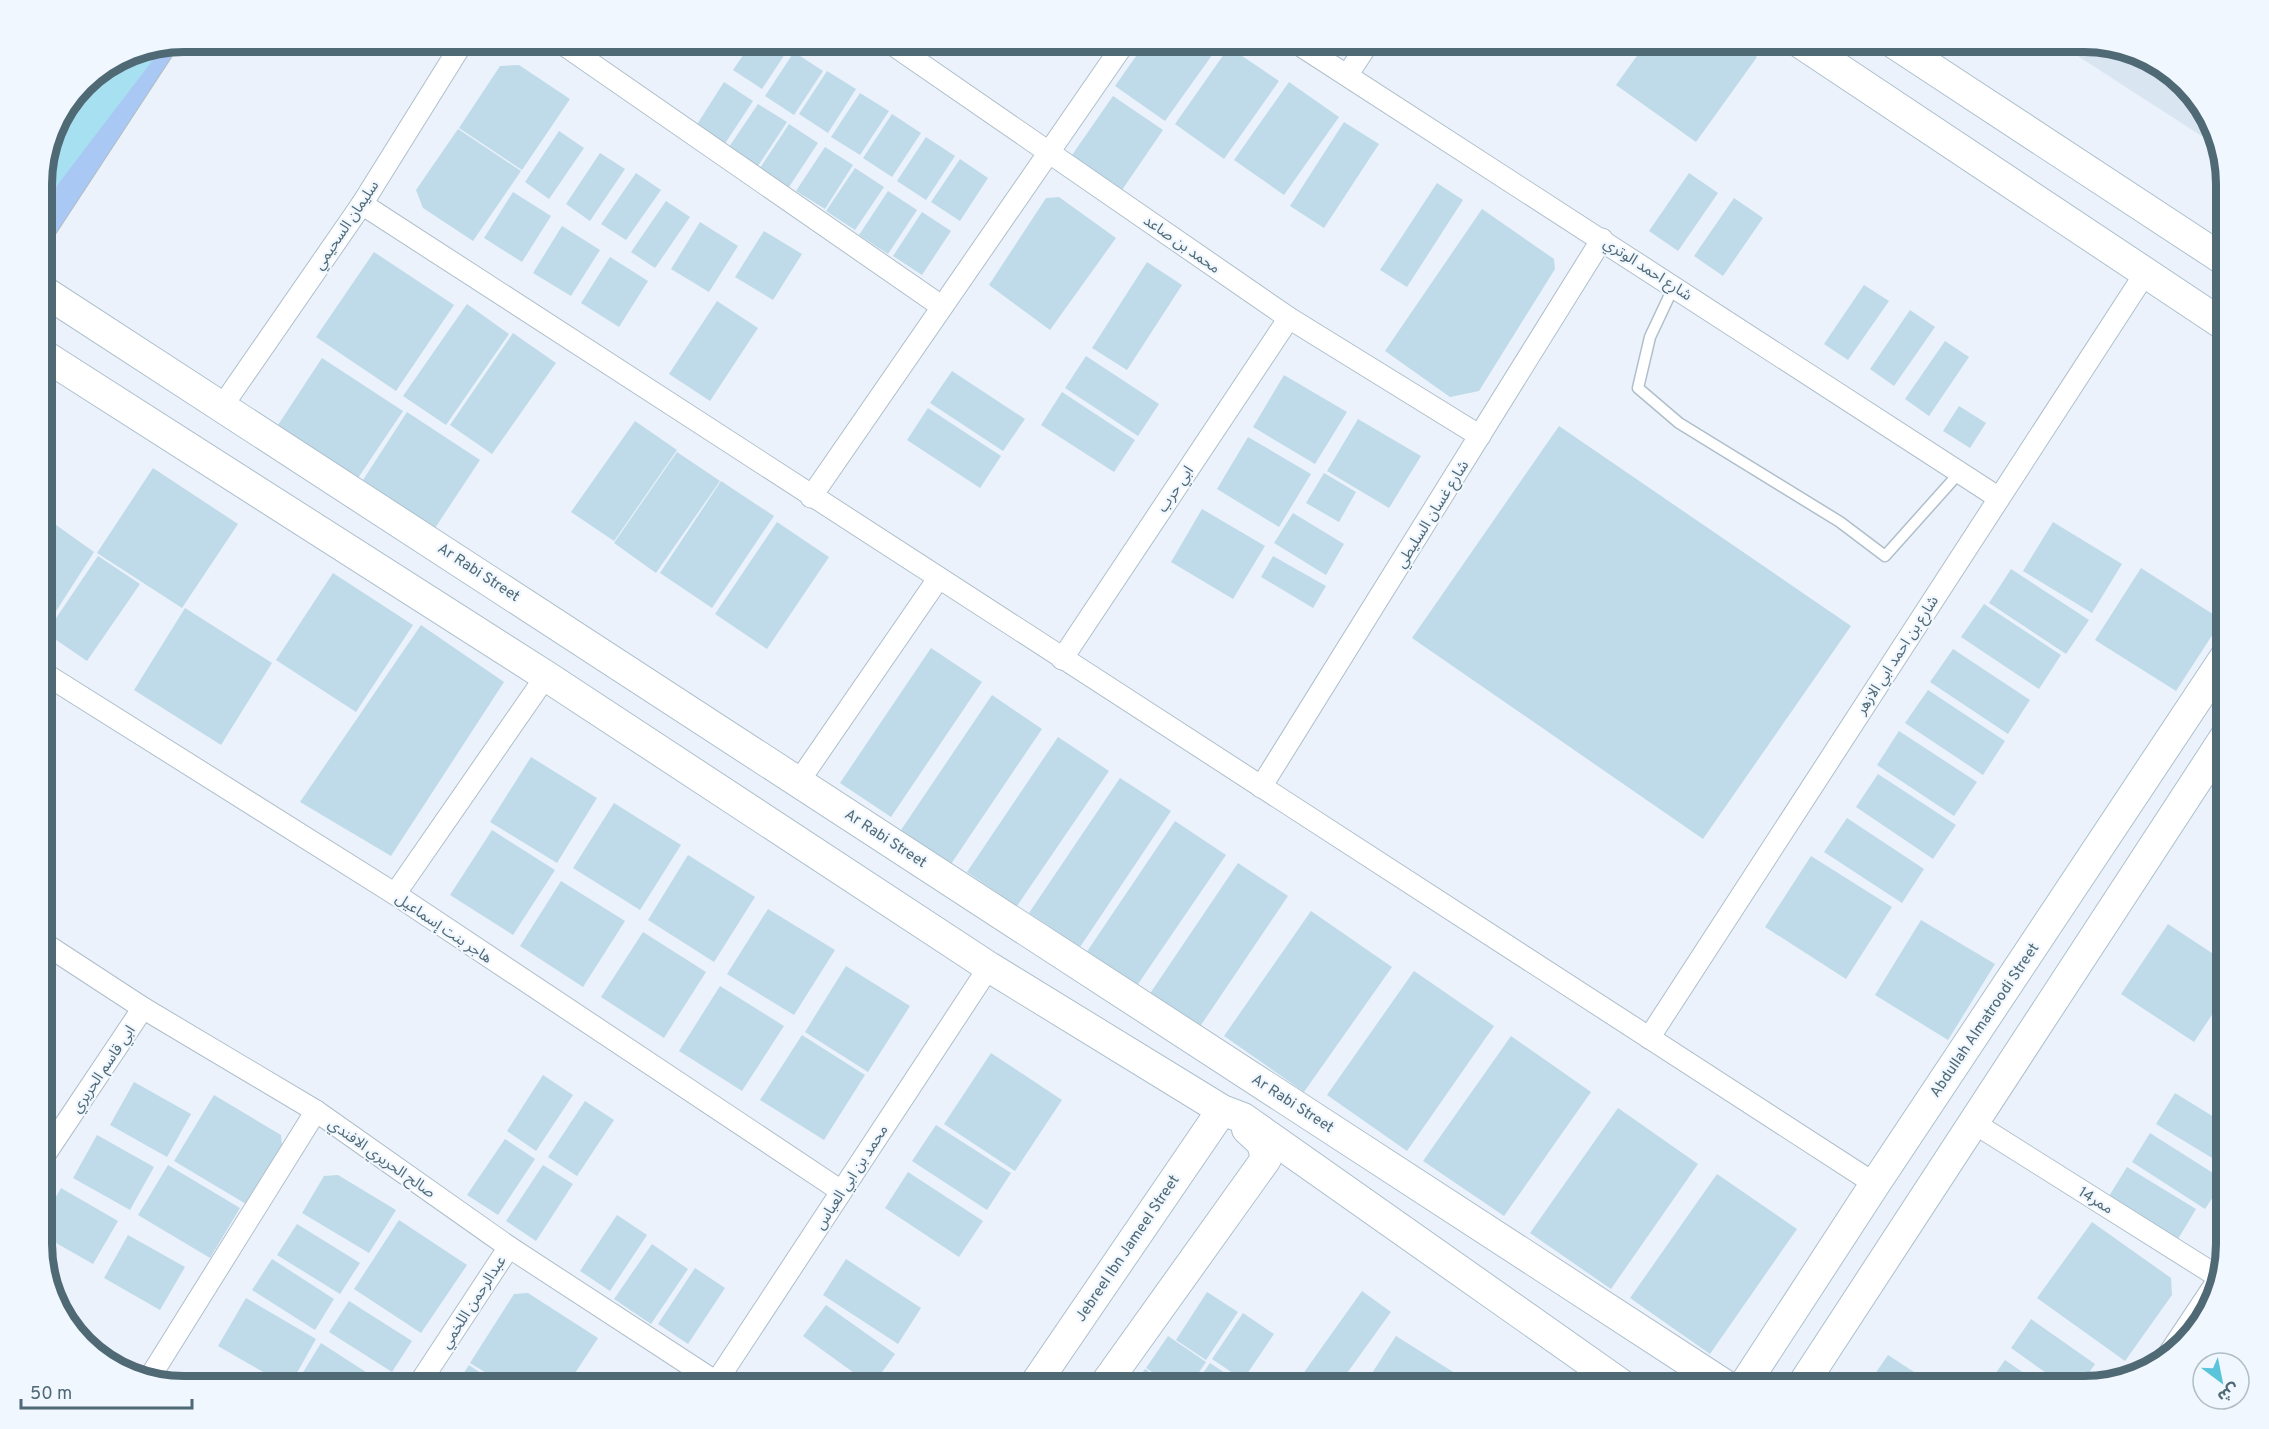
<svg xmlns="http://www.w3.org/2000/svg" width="2269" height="1429" font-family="Overpass,'Noto Sans Arabic',sans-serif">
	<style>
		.residential { fill: #d9e6f2 }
		.building { fill: #bfdbea }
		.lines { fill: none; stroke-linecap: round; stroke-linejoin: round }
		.lane-casing { stroke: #aebfcb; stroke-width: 13 }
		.street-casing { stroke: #aebfcb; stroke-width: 23 }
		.secondary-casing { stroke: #adc0cd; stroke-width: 32 }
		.primary-casing { stroke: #b2bdc2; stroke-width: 35 }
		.highway-casing { stroke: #c7cfd3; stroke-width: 35 }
		.lane { stroke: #fff; stroke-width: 10 }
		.street { stroke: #fff; stroke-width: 21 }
		.secondary { stroke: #fff; stroke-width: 30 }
		.primary { stroke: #a9c8f4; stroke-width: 33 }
		.highway { stroke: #a7e0f0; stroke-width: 33 }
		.labels { text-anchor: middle; stroke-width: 4.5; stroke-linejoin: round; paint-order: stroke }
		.street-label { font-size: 15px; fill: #4f6975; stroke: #f1f7fe }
		.rim { fill: none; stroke: #4f6975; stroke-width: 8 }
	</style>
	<rect width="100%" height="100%" fill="#ebf2fb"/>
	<path class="residential" d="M2056,42h28l79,24 45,48 9,32z"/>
	<g class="building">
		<path d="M752,42h35l4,3 -29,44 -29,-19z"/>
		<path d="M1146,42l74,2 -55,77 -50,-35z"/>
		<path d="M1647,42h89l21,15 -61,85 -80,-57z"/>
		<path d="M1229,47l50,34 -55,78 -49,-35z"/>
		<path d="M794,52l29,19 -29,44 -29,-19z"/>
		<path d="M519,65l51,34 -48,71 -63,-42 41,-62z"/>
		<path d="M827,71l29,18 -28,44 -29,-19z"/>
		<path d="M724,82l29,19 -29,44 -28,-19z"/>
		<path d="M1289,82l50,35 -55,78 -50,-35z"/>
		<path d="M860,93l29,18 -29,44 -29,-18z"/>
		<path d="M1113,96l50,34 -41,60 -50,-35z"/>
		<path d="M758,104l29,18 -29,44 -29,-19z"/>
		<path d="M892,114l29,19 -29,44 -29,-19z"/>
		<path d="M1344,122l35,22 -55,84 -34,-22z"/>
		<path d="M789,124l29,19 -29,44 -29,-19z"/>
		<path d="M458,129l63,42 -48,70 -50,-33 -7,-18z"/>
		<path d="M559,131l25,17 -35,51 -24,-17z"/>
		<path d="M926,137l29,19 -29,44 -29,-19z"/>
		<path d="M825,147l28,18 -28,44 -29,-18z"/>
		<path d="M600,153l25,16 -35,52 -24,-17z"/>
		<path d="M960,159l28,19 -28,43 -29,-19z"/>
		<path d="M855,168l29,19 -29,43 -29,-19z"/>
		<path d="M636,173l25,17 -35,50 -25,-16z"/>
		<path d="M1689,173l29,20 -40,58 -29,-20z"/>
		<path d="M1437,183l26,17 -56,87 -27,-17z"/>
		<path d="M888,191l29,19 -29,44 -29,-19z"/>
		<path d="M513,192l38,24 -29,46 -38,-24z"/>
		<path d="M1059,197l57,41 -66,92 -61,-45 57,-87z"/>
		<path d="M1734,198l29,20 -40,58 -29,-20z"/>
		<path d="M666,201l24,16 -35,51 -24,-16z"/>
		<path d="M1482,209l72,50 1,10 -76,122 -29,6 -65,-46z"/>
		<path d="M922,212l29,19 -29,44 -29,-19z"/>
		<path d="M700,222l38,24 -29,46 -38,-23z"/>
		<path d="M562,226l38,24 -29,46 -38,-23z"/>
		<path d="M764,231l38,23 -29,46 -38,-23z"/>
		<path d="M374,252l80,53 -58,86 -80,-54z"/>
		<path d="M610,257l38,24 -29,46 -38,-24z"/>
		<path d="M1147,262l35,23 -55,85 -35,-22z"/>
		<path d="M1864,285l25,16 -41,59 -24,-16z"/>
		<path d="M717,301l41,27 -48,73 -41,-27z"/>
		<path d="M467,304l42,30 -63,91 -43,-29z"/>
		<path d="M1910,310l25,17 -41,59 -24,-17z"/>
		<path d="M513,333l43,30 -64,91 -42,-29z"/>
		<path d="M1945,341l24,16 -40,59 -24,-17z"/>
		<path d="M1086,356l73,48 -21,32 -73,-48z"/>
		<path d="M322,358l81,53 -45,67 -80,-53z"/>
		<path d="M952,371l73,48 -22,32 -73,-48z"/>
		<path d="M1284,375l63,37 -32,52 -62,-37z"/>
		<path d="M1062,392l73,48 -21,32 -73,-47z"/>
		<path d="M1959,406l27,17 -16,25 -27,-17z"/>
		<path d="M928,408l73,48 -21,32 -73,-48z"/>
		<path d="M407,412l73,48 -45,68 -72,-48z"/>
		<path d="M1358,419l63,37 -32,52 -62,-37z"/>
		<path d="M635,421l42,29 -63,91 -43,-29z"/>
		<path d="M1559,426l292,200 -148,213 -291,-201z"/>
		<path d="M1248,437l63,37 -32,53 -62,-38z"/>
		<path d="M677,452l43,29 -64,92 -42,-30z"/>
		<path d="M153,468l85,56 -56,84 -85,-55z"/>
		<path d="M1324,473l32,19 -17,30 -33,-19z"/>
		<path d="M721,481l53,35 -62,92 -52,-35z"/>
		<path d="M1202,509l63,37 -32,53 -62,-37z"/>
		<path d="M1293,513l51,31 -18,31 -52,-32z"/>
		<path d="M42,515l52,37 -52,81z"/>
		<path d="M777,522l52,35 -62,92 -52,-35z"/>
		<path d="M2053,522l69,42 -30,49 -69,-42z"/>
		<path d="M98,556l42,28 -53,77 -41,-28z"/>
		<path d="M1273,556l53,30 -13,22 -52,-31z"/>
		<path d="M2141,568l81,52 -46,71 -81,-51z"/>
		<path d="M2011,569l78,51 -23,34 -77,-51z"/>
		<path d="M333,573l80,52 -57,87 -80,-52z"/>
		<path d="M1984,604l77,51 -22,34 -78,-52z"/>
		<path d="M185,608l87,55 -51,82 -87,-55z"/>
		<path d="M421,625l83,57 -113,174 -91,-54z"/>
		<path d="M931,648l51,34 -91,135 -51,-34z"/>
		<path d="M1953,649l77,51 -22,34 -78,-52z"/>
		<path d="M1928,690l77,51 -22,34 -78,-52z"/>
		<path d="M992,695l50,34 -91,135 -50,-34z"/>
		<path d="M1899,731l78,51 -23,34 -77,-51z"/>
		<path d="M1058,737l51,34 -92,135 -50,-34z"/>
		<path d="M531,757l66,41 -40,65 -67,-41z"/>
		<path d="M1878,774l78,51 -23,34 -77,-52z"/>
		<path d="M1120,778l51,33 -91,136 -51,-34z"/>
		<path d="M614,803l67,42 -41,65 -67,-42z"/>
		<path d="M1847,818l77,51 -22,34 -78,-51z"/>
		<path d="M1175,821l51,34 -92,135 -50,-34z"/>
		<path d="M492,830l63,40 -42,65 -63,-40z"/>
		<path d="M688,855l67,42 -41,65 -66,-42z"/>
		<path d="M1811,856l81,51 -46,72 -81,-52z"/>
		<path d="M1238,863l50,33 -91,135 -50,-33z"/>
		<path d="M561,881l64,40 -42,66 -63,-41z"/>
		<path d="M768,909l67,41 -41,65 -67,-41z"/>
		<path d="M1311,911l81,56 -88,125 -80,-56z"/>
		<path d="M1921,920l74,44 -47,76 -73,-45z"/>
		<path d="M2168,924l59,39v29l-33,50 -73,-48z"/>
		<path d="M643,932l63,40 -42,66 -63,-41z"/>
		<path d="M846,966l64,40 -42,66 -63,-40z"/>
		<path d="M1414,971l80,55 -87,125 -80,-56z"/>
		<path d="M720,986l64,40 -42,65 -63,-40z"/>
		<path d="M802,1035l63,40 -41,65 -64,-40z"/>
		<path d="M1511,1036l80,56 -87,124 -81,-55z"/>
		<path d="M991,1053l71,47 -47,71 -71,-47z"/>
		<path d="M543,1075l30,20 -37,56 -29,-20z"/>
		<path d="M134,1082l57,32 -24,43 -57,-32z"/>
		<path d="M2175,1093l52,32v42l-71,-43z"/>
		<path d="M214,1095l67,40 1,11 -36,58 -72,-43z"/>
		<path d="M585,1101l29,19 -37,56 -29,-19z"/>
		<path d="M1618,1108l80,56 -87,125 -81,-56z"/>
		<path d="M936,1125l75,48 -24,37 -75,-49z"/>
		<path d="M2150,1133l74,47 -19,29 -73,-47z"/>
		<path d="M97,1135l57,32 -24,43 -57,-32z"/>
		<path d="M505,1139l30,20 -37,56 -31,-20z"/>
		<path d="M168,1165l72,43 -30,50 -72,-43z"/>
		<path d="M543,1165l30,19 -37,57 -30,-20z"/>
		<path d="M2127,1167l69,42 -21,35 -69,-43z"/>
		<path d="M908,1172l75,49 -24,36 -74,-49z"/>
		<path d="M1717,1174l80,55 -87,125 -80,-56z"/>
		<path d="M338,1175l58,35 -27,43 -67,-40 22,-37z"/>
		<path d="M61,1188l57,33 -25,43 -51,-29v-14z"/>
		<path d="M617,1215l30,20 -37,56 -30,-20z"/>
		<path d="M399,1220l68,45 -46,68 -67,-44z"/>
		<path d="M2092,1222l79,56 1,17 -47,66 -88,-63z"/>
		<path d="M297,1224l63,39 -20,31 -63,-39z"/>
		<path d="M128,1235l57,32 -25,43 -56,-32z"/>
		<path d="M652,1244l36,25 -37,55 -37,-25z"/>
		<path d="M272,1259l62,40 -19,31 -63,-40z"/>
		<path d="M846,1259l75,49 -23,36 -75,-49z"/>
		<path d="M695,1268l30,20 -37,56 -30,-20z"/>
		<path d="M1362,1291l29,21 -54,75h-25l-12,-9z"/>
		<path d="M1207,1292l31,20 -32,48 -30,-20z"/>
		<path d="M528,1293l70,45 -32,49h-57l-39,-24 44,-69z"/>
		<path d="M246,1298l70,41 -27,48 -71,-41z"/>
		<path d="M349,1301l63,40 -20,31 -63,-40z"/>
		<path d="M826,1305l69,49 -23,32 -69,-50z"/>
		<path d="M1243,1313l31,21 -31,46 -31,-21z"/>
		<path d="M2031,1319l64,45 -16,23h-13l-55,-39z"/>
		<path d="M1168,1336l38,26 -17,25h-15l-28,-19z"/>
		<path d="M1396,1336l81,51h-114z"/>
		<path d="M321,1343l62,40 -3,4h-86z"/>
		<path d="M1888,1355l49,32h-71z"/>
		<path d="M2005,1360l39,27h-58z"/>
		<path d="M1210,1363l36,24h-53z"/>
		<path d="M469,1365l32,22h-39l-5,-4z"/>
		<path d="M1145,1369l26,18h-39z"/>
	</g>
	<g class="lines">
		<defs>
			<path id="lane" d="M1674,286l-24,51 -12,51 41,35 161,99 45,34 75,-84"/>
			<g id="street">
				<path d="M560,42l381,264"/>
				<path d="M889,42l400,276 191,118"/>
				<path d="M1295,42l704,456"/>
				<path d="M1348,74l21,-32"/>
				<path d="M362,204l1513,980"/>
				<path d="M223,405l139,-201 101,-162"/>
				<path d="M811,497l314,-455"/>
				<path d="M1062,659l227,-341"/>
				<path d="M42,672l353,222 446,297"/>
				<path d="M799,781l139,-202"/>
				<path d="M1261,787l341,-548"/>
				<path d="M395,894l151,-218"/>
				<path d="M42,942l101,66 173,103 193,136 207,135"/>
				<path d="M1649,1038l497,-766"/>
				<path d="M1974,1123l243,153"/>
				<path d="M42,1159l101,-151"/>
				<path d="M2166,1358l48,-72"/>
				<path d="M150,1377l166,-266"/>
				<path d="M417,1387l92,-140"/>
				<path d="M713,1387l276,-420"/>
			</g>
			<g id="secondary">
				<path d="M1799,42l428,285"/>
				<path d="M1892,42l335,220"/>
				<path d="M42,290l1686,1097"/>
				<path d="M42,354l504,322 443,291 233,143 21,8 382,269"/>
				<path d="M1033,1387l189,-277"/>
				<path d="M1103,1387l163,-228 -4,-16 -15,-14"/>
				<path d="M1743,1387l132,-203 352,-530"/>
				<path d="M1801,1387l426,-653"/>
			</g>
			<path id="primary" d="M42,224l116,-177"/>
			<path id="highway" d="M42,178l97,-127"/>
		</defs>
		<use href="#lane" class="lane-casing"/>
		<use href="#street" class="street-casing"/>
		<use href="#secondary" class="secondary-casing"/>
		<use href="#primary" class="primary-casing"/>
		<use href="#highway" class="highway-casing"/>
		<use href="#lane" class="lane"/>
		<use href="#street" class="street"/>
		<use href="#secondary" class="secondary"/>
		<use href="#primary" class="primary"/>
		<use href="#highway" class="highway"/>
	</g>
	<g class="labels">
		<g class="street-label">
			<text transform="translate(346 225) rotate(-56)" y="5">سليمان السحيمي</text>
			<text transform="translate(1182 244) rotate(35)" y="5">محمد بن صاعد</text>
			<text transform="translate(1648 269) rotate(33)" y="5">شارع احمد الوتري</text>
			<text transform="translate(1175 489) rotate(-56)" y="5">ابي حرب</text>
			<text transform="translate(1432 514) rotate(-58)" y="5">شارع غسان السليطي</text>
			<text transform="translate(479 572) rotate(33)" y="5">Ar Rabi Street</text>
			<text transform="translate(1897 655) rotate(-57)" y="5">شارع بن احمد ابي الازهر</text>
			<text transform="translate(886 838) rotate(33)" y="5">Ar Rabi Street</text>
			<text transform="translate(444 928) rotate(34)" y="5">هاجر بنت إسماعيل</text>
			<text transform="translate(1984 1020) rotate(-56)" y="5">Abdullah Almatroodi Street</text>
			<text transform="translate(103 1069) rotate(-56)" y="5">ابي قاسم الحريري</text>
			<text transform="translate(1293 1103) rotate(33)" y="5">Ar Rabi Street</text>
			<text transform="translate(382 1158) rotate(35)" y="5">صالح الحريري الافندي</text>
			<text transform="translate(851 1177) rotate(-57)" y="5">محمد بن ابي العباس</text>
			<text transform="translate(2096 1200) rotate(32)" y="5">ممر14</text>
			<text transform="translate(1127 1248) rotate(-56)" y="5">Jebreel Ibn Jameel Street</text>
			<text transform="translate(473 1302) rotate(-57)" y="5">عبدالرحمن اللخمي</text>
		</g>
	</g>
	<path d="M0 0H2269V1429H0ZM184 52H2084A132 132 0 0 1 2216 184V1244A132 132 0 0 1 2084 1376H184A132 132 0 0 1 52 1244V184A132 132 0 0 1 184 52Z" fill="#f1f7fe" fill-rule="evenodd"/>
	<path class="rim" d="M184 52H2084A132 132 0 0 1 2216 184V1244A132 132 0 0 1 2084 1376H184A132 132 0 0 1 52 1244V184A132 132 0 0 1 184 52Z"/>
	<g transform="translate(2221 1381) rotate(148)"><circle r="28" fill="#f1f7fe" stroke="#b0bec7" stroke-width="1.5"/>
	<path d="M0-4.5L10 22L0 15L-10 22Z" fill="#5ac4db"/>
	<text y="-9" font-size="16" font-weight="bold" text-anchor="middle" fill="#4f6975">ش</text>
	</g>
	<path d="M21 1399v9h171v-9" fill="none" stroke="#4f6975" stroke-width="3"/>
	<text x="30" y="1399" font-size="18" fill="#4f6975" stroke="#f1f7fe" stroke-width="4.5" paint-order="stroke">50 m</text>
</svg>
